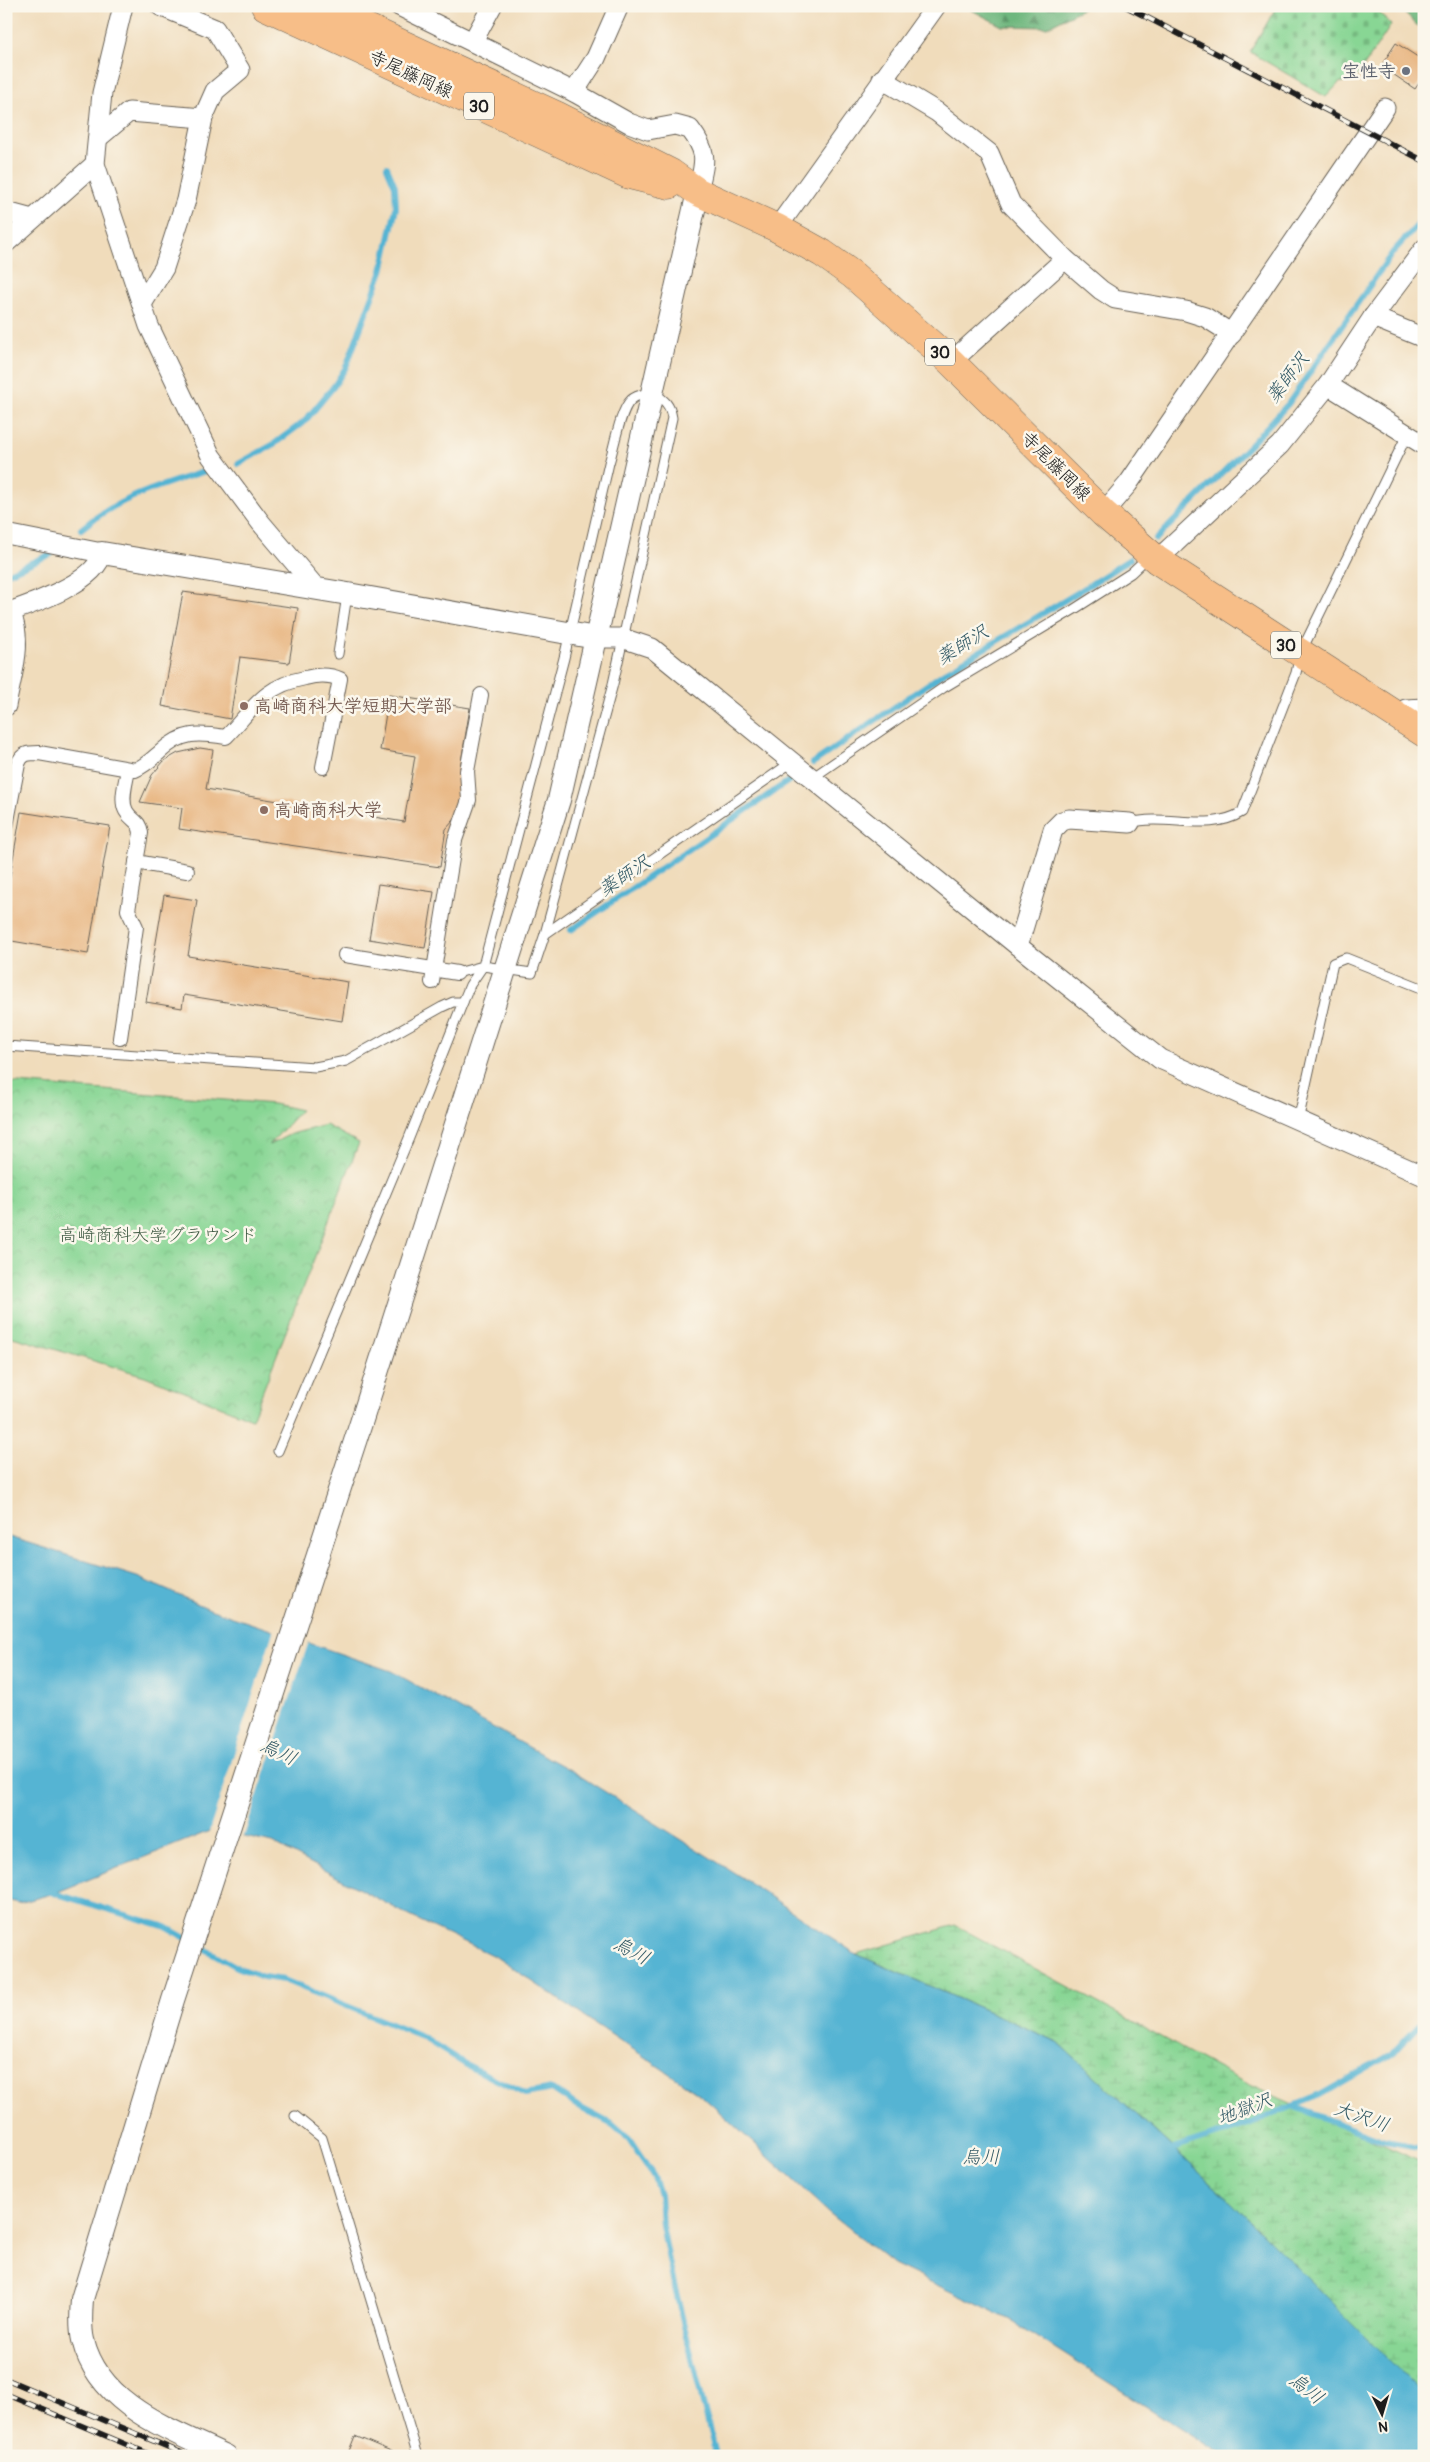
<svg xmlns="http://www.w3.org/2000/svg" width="1430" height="2462" font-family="Pangolin,'Klee One',sans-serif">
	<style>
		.forest { fill: url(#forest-firs); stroke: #456a4d }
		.wetland { fill: url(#wetland-marsh); stroke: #527958 }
		.cemetery { fill: url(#cemetery-stones); stroke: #527958 }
		.park { fill: url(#park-crowns); stroke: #527958 }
		.water { fill: #54b4d3; stroke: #386878 }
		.pier { fill: #f0dcbb }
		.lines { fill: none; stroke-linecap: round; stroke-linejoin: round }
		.stream { stroke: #54b4d3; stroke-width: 6 }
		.building { fill: #e9ba88 }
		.service-casing { stroke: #665f54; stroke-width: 11 }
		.pedestrian-casing { stroke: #665f54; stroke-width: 16 }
		.minor-casing { stroke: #665f54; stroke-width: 21 }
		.tertiary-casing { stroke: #665f54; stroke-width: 24 }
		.primary-casing { stroke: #665f54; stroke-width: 29 }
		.service { stroke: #fff; stroke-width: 9 }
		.pedestrian { stroke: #fff; stroke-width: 14 }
		.minor { stroke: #fff; stroke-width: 19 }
		.tertiary { stroke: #fff; stroke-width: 22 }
		.primary { stroke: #f7be88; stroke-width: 28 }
		.rail-casing { stroke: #1c1c1c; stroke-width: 5.5 }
		.rail { stroke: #fbf7ec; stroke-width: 4; stroke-dasharray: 11; stroke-linecap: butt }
		.worship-dot { fill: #6b7280; stroke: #fbf7ec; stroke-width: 2 }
		.education-dot { fill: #8d6e63; stroke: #fbf7ec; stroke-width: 2 }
		.labels { text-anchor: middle; stroke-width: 5; stroke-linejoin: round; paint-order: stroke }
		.shield { fill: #fbf7ec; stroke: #5f5e5a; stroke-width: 1 }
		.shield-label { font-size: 16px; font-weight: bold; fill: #1c1c1c }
		.worship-label { font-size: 18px; font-weight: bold; fill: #5b616d; stroke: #fbf7ec; text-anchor: end }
		.street-label { font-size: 18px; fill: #1c1c1c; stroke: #fbf7ec }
		.education-label { font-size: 18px; font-weight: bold; fill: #785e54; stroke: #fbf7ec; text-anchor: start }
		.park-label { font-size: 18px; fill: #425d46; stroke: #fbf7ec }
		.water-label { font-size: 19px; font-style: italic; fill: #325965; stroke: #fbf7ec }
	</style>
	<defs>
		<pattern id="forest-firs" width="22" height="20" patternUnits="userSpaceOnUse" patternTransform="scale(1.25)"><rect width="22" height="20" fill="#6eb77e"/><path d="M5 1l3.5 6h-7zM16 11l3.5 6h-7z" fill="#5a9466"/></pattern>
		<pattern id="wetland-marsh" width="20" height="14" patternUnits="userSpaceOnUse" patternTransform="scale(1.25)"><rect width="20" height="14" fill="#88d694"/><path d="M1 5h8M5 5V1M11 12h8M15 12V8" fill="none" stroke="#75b77f"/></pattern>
		<pattern id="cemetery-stones" width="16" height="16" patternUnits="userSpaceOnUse" patternTransform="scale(1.25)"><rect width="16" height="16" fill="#88d694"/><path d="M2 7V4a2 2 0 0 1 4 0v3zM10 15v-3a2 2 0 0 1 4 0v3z" fill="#75b77f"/></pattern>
		<pattern id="park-crowns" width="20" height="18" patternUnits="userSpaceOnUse" patternTransform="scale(1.25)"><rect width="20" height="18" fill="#88d694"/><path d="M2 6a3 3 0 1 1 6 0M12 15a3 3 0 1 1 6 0" fill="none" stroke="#75b77f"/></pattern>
	</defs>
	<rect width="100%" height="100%" fill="#fbf7ec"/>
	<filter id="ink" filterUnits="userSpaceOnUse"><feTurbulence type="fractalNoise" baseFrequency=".02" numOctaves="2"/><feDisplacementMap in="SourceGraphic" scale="10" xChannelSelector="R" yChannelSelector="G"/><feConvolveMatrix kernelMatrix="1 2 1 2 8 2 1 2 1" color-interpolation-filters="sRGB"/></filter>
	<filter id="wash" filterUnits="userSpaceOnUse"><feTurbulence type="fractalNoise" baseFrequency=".0096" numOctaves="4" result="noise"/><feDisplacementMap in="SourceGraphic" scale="20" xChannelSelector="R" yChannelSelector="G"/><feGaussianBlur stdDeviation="1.12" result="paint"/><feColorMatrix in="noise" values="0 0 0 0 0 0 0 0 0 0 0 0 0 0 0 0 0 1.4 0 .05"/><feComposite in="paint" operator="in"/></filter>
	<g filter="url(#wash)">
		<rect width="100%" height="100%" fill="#f0dcbb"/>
		<g class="forest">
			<path d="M964,6h124l-41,21 -45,-1z"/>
			<path d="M1397,6h27v26z"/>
		</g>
		<path class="wetland" d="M955,1925l292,159 177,79v232l-196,-196 -170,-157 -202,-88z"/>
		<path class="cemetery" d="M1277,6h96l18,19 -35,53 -17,5 -13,14 -76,-45z"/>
		<path class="park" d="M6,1082l268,22 27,6 -32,35 22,-11 35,-9 33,18 -107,276 -107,-43 -139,-41z"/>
		<path class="water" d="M6,1536l131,41 75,33 179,61 181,100 169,106 115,77 202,88 170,157 196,196v61h-200l-212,-135 -119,-57 -65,-52 -127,-117 -205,-138 -86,-41 -137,-73 -61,-13 -157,63 -36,10 -13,-3z"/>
		<path class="pier" d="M274,1629l35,12 -66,198 -31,-6 -4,2z"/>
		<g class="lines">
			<g class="stream">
				<path d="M238,464l36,-20 31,-23 29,-35 12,-19 36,-96 14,-63 -1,-22 -8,-19"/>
				<path d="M81,529c36,-31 81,-44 125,-58"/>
				<path d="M1156,539l94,-94 38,-41 105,-152 31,-34"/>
				<path d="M6,574l45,-20"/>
				<path d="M813,763l134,-92 130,-78 53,-34"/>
				<path d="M571,930l222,-152"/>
				<path d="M47,1891l119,36 71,40 26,10 21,3 138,57 43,27 60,30 27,-5 27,18 34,18 16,14 25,38 6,17 2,31 10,51 44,180"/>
				<path d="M1292,2106l93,35 39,7"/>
				<path d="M1167,2151l73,-24 80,-32 72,-41 32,-35"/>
			</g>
		</g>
		<g id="blocks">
			<g class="building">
				<path d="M1396,43l28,18v15l-9,13 -34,-23z"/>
				<path d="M183,592l115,16 -9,55 -49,-6 -10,62 -68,-13z"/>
				<path d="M389,695l81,13 -10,60 5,8 -3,35 -16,18 -6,38 -261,-38 3,-21 -42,-6 12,-27 12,-14 14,-8 22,-5 13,2 -7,39 198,33 11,-66 -35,-6z"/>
				<path d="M21,812l89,14 -22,128 -82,-14v-40z"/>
				<path d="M378,884l56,8 -9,56 -56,-9z"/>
				<path d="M164,895l33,5 -9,56 160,26 -6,39 -158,-26 -2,13 -36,-6z"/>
				<path d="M355,2436l43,18 -1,2h-50z"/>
			</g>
		</g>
	</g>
	<g filter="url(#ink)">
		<use href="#blocks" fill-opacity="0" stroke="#665f54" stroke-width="1"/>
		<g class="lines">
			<defs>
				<g id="service">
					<path d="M338,654l9,-59"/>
					<path d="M812,778l131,-90 130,-78 58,-37 18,-17"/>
					<path d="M1130,823c35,-10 79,10 112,-11l54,-139 4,-19 107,-219"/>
					<path d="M545,934l247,-172"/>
					<path d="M6,1046l309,21 31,-6 96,-54 11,-5h10"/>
					<path d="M1298,1121l35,-158 13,-5 78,31"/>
					<path d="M278,1451l131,-313 54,-136 7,-17 13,-19 81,-308 45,-195c5,-15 11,-53 22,-63 6,-6 15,-6 22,-8 11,8 17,12 19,26l-59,266 -68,250 -13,39 -49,-7 -26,7"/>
					<path d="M295,2116l27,22 96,318"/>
				</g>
				<g id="pedestrian">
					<path d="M6,826l12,-62c4,-11 10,-11 21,-11l96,17c10,-4 17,-11 25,-18 22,-21 38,-19 66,-15 27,-28 37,-51 79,-59 11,-3 24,-4 35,1l-17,88"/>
					<path d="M136,862l51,9"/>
					<path d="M345,955l112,18"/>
					<path d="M432,982l23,-142 14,-40 -2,-29 14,-76"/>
					<path d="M120,1038l16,-111 -8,-17 13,-77c-2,-14 -9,-11 -15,-22 -6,-11 0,-29 2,-41"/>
				</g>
				<g id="minor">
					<path d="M123,6l-21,87 -7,71 54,162 62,130 50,67 56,66"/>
					<path d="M399,6l175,86 55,31 19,7 27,-5 15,4c20,26 14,33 8,63"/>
					<path d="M473,41l19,-35"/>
					<path d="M882,79l55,33 52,41 22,51 54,55 36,31 14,9 71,12 19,6 27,17"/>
					<path d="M574,92l22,-34 23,-52"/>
					<path d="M98,138l31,-26 74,6"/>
					<path d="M6,212l26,7"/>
					<path d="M777,228l159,-222"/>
					<path d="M6,243l89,-79"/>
					<path d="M142,304l22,-36 22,-68 17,-82 12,-27 25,-21 -25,-41 -55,-23"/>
					<path d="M1373,317l51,21"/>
					<path d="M951,362l114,-103"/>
					<path d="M1328,385l96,60"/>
					<path d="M1103,513l25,-29 257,-376"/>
					<path d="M6,534l96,19c-5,29 -70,51 -96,60"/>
					<path d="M1157,560l123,-115 48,-60 45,-68 51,-68"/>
					<path d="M596,638h26l30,10 366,298 142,113 264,117"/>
					<path d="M6,706c6,-33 18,-64 4,-95"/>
					<path d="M1394,714l12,-5 18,-1"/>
					<path d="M1018,946l35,-116 9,-9 7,-2 61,4"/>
				</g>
				<g id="tertiary">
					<path d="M102,553l246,41 248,44"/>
					<path d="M226,2456c-54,-26 -127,-50 -143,-116 -3,-13 -2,-28 -1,-41l91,-299 188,-577 198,-623 139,-608"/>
				</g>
				<g id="primary">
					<path d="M265,6l364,169 40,10"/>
					<path d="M320,6l238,110 113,57 27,19 79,36 45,25 31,22 98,87 152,151 54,47 267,173"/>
				</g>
			</defs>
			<use href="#service" class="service-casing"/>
			<use href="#pedestrian" class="pedestrian-casing"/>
			<use href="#minor" class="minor-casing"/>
			<use href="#tertiary" class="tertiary-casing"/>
			<use href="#primary" class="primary-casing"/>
			<use href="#service" class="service"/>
			<use href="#pedestrian" class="pedestrian"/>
			<use href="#minor" class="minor"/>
			<use href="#tertiary" class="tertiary"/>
			<use href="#primary" class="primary"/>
			<defs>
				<g id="rail">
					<path d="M1125,6l299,155"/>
					<path d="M6,2379l183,77"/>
					<path d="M6,2394l148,62"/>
				</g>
			</defs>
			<use href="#rail" class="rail-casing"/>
			<use href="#rail" class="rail"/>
		</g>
	</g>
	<circle class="worship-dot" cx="1406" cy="71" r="5"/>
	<g class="education-dot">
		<circle cx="244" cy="706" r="5"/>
		<circle cx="264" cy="810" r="5"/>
	</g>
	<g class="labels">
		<g class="shield">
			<rect x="464" y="92.5" width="30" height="27" rx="4"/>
			<rect x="925" y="338.5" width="30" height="27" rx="4"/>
			<rect x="1271" y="631.5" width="30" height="27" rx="4"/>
		</g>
		<g class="shield-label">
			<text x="479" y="112">30</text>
			<text x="940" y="358">30</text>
			<text x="1286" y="651">30</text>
		</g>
		<g class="worship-label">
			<text x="1396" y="77">宝性寺</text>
		</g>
		<g class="street-label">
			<text transform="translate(411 74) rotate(25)" y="6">寺尾藤岡線</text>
			<text transform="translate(1056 466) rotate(45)" y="6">寺尾藤岡線</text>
		</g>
		<g class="education-label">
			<text x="254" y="712">高崎商科大学短期大学部</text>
			<text x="274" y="816">高崎商科大学</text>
		</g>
		<g class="park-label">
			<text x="158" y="1241">高崎商科大学グラウンド</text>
		</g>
		<g class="water-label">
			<text transform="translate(1287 377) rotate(-53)" y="7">薬師沢</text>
			<text transform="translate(962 644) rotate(-32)" y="7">薬師沢</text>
			<text transform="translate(624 875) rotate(-34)" y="7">薬師沢</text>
			<text transform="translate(279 1751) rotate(26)" y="7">烏川</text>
			<text transform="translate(632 1950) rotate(28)" y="7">烏川</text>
			<text transform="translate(1244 2108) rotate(-21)" y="7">地獄沢</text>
			<text transform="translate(1362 2116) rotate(19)" y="7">大沢川</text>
			<text x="981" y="2163">烏川</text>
			<text transform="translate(1307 2388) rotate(38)" y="7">烏川</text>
		</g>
	</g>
	<rect width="1430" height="2462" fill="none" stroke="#fbf7ec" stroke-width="25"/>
	<g transform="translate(1382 2414) rotate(175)" stroke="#fbf7ec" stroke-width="4" paint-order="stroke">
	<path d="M0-4L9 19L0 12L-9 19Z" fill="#1c1c1c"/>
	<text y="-8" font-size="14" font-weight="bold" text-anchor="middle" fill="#1c1c1c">N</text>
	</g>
</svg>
